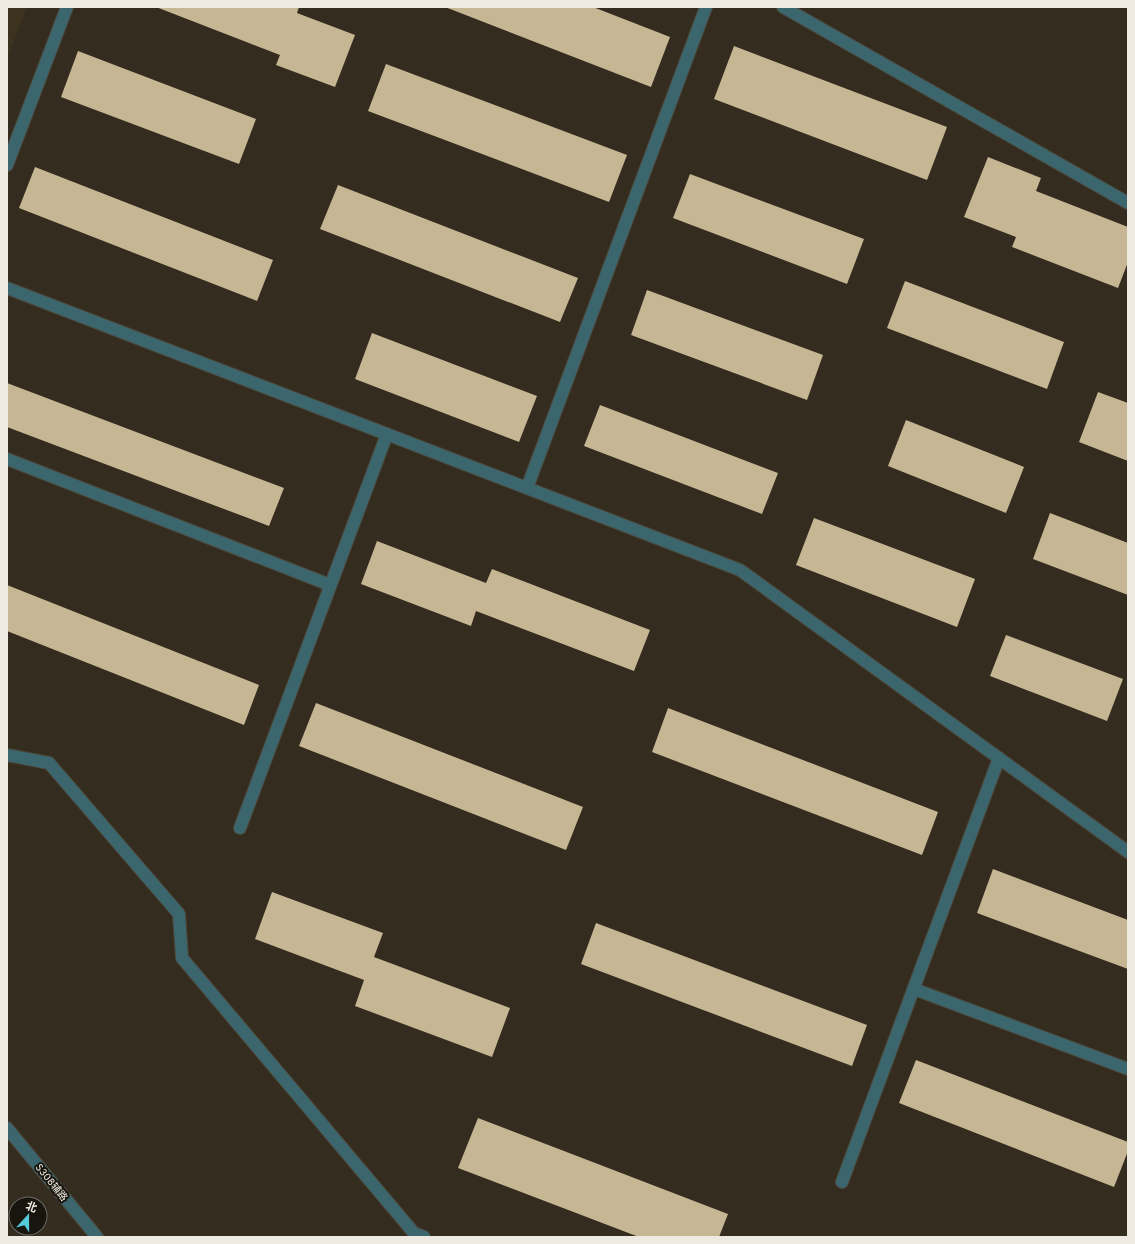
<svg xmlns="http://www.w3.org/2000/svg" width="1135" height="1244" font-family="Overpass,'Noto Sans SC',sans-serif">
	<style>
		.built { fill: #3c331f }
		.building { fill: #c7b693 }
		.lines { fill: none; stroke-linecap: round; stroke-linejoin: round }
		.minor-casing { stroke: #4d473a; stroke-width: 14 }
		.minor { stroke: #3b666e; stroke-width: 12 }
		.labels { text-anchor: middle; stroke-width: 4; stroke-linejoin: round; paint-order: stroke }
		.street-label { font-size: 10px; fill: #eeeae1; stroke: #18150f }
	</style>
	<rect width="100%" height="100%" fill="#332c1f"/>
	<path class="built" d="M7,7h20l-20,52z"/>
	<g class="building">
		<path d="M156,7h143l-2,6 58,22 -20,52 -59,-22 4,-10z"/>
		<path d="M445,7h148l77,30 -19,50z"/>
		<path d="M734,46l213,81 -20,53 -213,-81z"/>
		<path d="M78,51l178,68 -17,45 -178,-67z"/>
		<path d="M386,64l241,91 -18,47 -241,-91z"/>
		<path d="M988,157l53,21 -5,13 92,36v35l-10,26 -106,-41 4,-10 -52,-20z"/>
		<path d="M35,167l238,93 -16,41 -238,-93z"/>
		<path d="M690,174l174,65 -17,45 -174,-66z"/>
		<path d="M338,185l240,93 -18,44 -240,-93z"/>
		<path d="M905,281l159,61 -17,47 -160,-61z"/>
		<path d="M647,290l176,65 -16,45 -176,-65z"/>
		<path d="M372,333l165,63 -18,46 -164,-63z"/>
		<path d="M7,383l277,105 -15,38 -262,-99z"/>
		<path d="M1098,392l30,11v58l-49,-19z"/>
		<path d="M600,405l178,68 -16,41 -178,-68z"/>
		<path d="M906,420l118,47 -18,46 -118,-47z"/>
		<path d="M1050,513l78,30v52l-95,-36z"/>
		<path d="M814,518l161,61 -18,48 -161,-62z"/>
		<path d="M377,541l109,42 6,-14 158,61 -16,41 -158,-60 -5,15 -110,-42z"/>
		<path d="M7,585l252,100 -15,40 -237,-94z"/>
		<path d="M1006,635l117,44 -16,42 -117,-45z"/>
		<path d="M316,703l267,104 -17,43 -267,-104z"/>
		<path d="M668,708l270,104 -16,43 -270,-103z"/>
		<path d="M993,869l135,51v49l-151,-56z"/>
		<path d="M272,892l111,41 -9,24 136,51 -18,49 -137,-51 9,-26 -109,-41z"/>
		<path d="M596,923l271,102 -15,41 -271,-102z"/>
		<path d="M916,1060l212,82v9l-14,36 -215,-84z"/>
		<path d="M478,1118l250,96 -9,23h-80l-181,-69z"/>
	</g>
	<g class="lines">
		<defs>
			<g id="minor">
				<path d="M783,7l345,196"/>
				<path d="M7,165l60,-158"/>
				<path d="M7,288l733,282 388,282"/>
				<path d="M7,459l323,126"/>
				<path d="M527,488l179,-481"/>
				<path d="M7,755l42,8 130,151 3,44 232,275 10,4"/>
				<path d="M240,828l147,-394"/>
				<path d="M914,989l214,80"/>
				<path d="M7,1128l90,109"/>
				<path d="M842,1182l157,-424"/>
			</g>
		</defs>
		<use href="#minor" class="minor-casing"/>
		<use href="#minor" class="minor"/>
	</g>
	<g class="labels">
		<g class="street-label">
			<text transform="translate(52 1182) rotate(51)" y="4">S308辅路</text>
		</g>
	</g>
	<rect width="1135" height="1244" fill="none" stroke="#eeeae1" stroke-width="16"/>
	<g transform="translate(28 1216) rotate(21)"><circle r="19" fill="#18150f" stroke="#6e6a63"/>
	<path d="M0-3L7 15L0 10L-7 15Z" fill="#54cadd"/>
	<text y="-6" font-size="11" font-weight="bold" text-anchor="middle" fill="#eeeae1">北</text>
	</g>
</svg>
